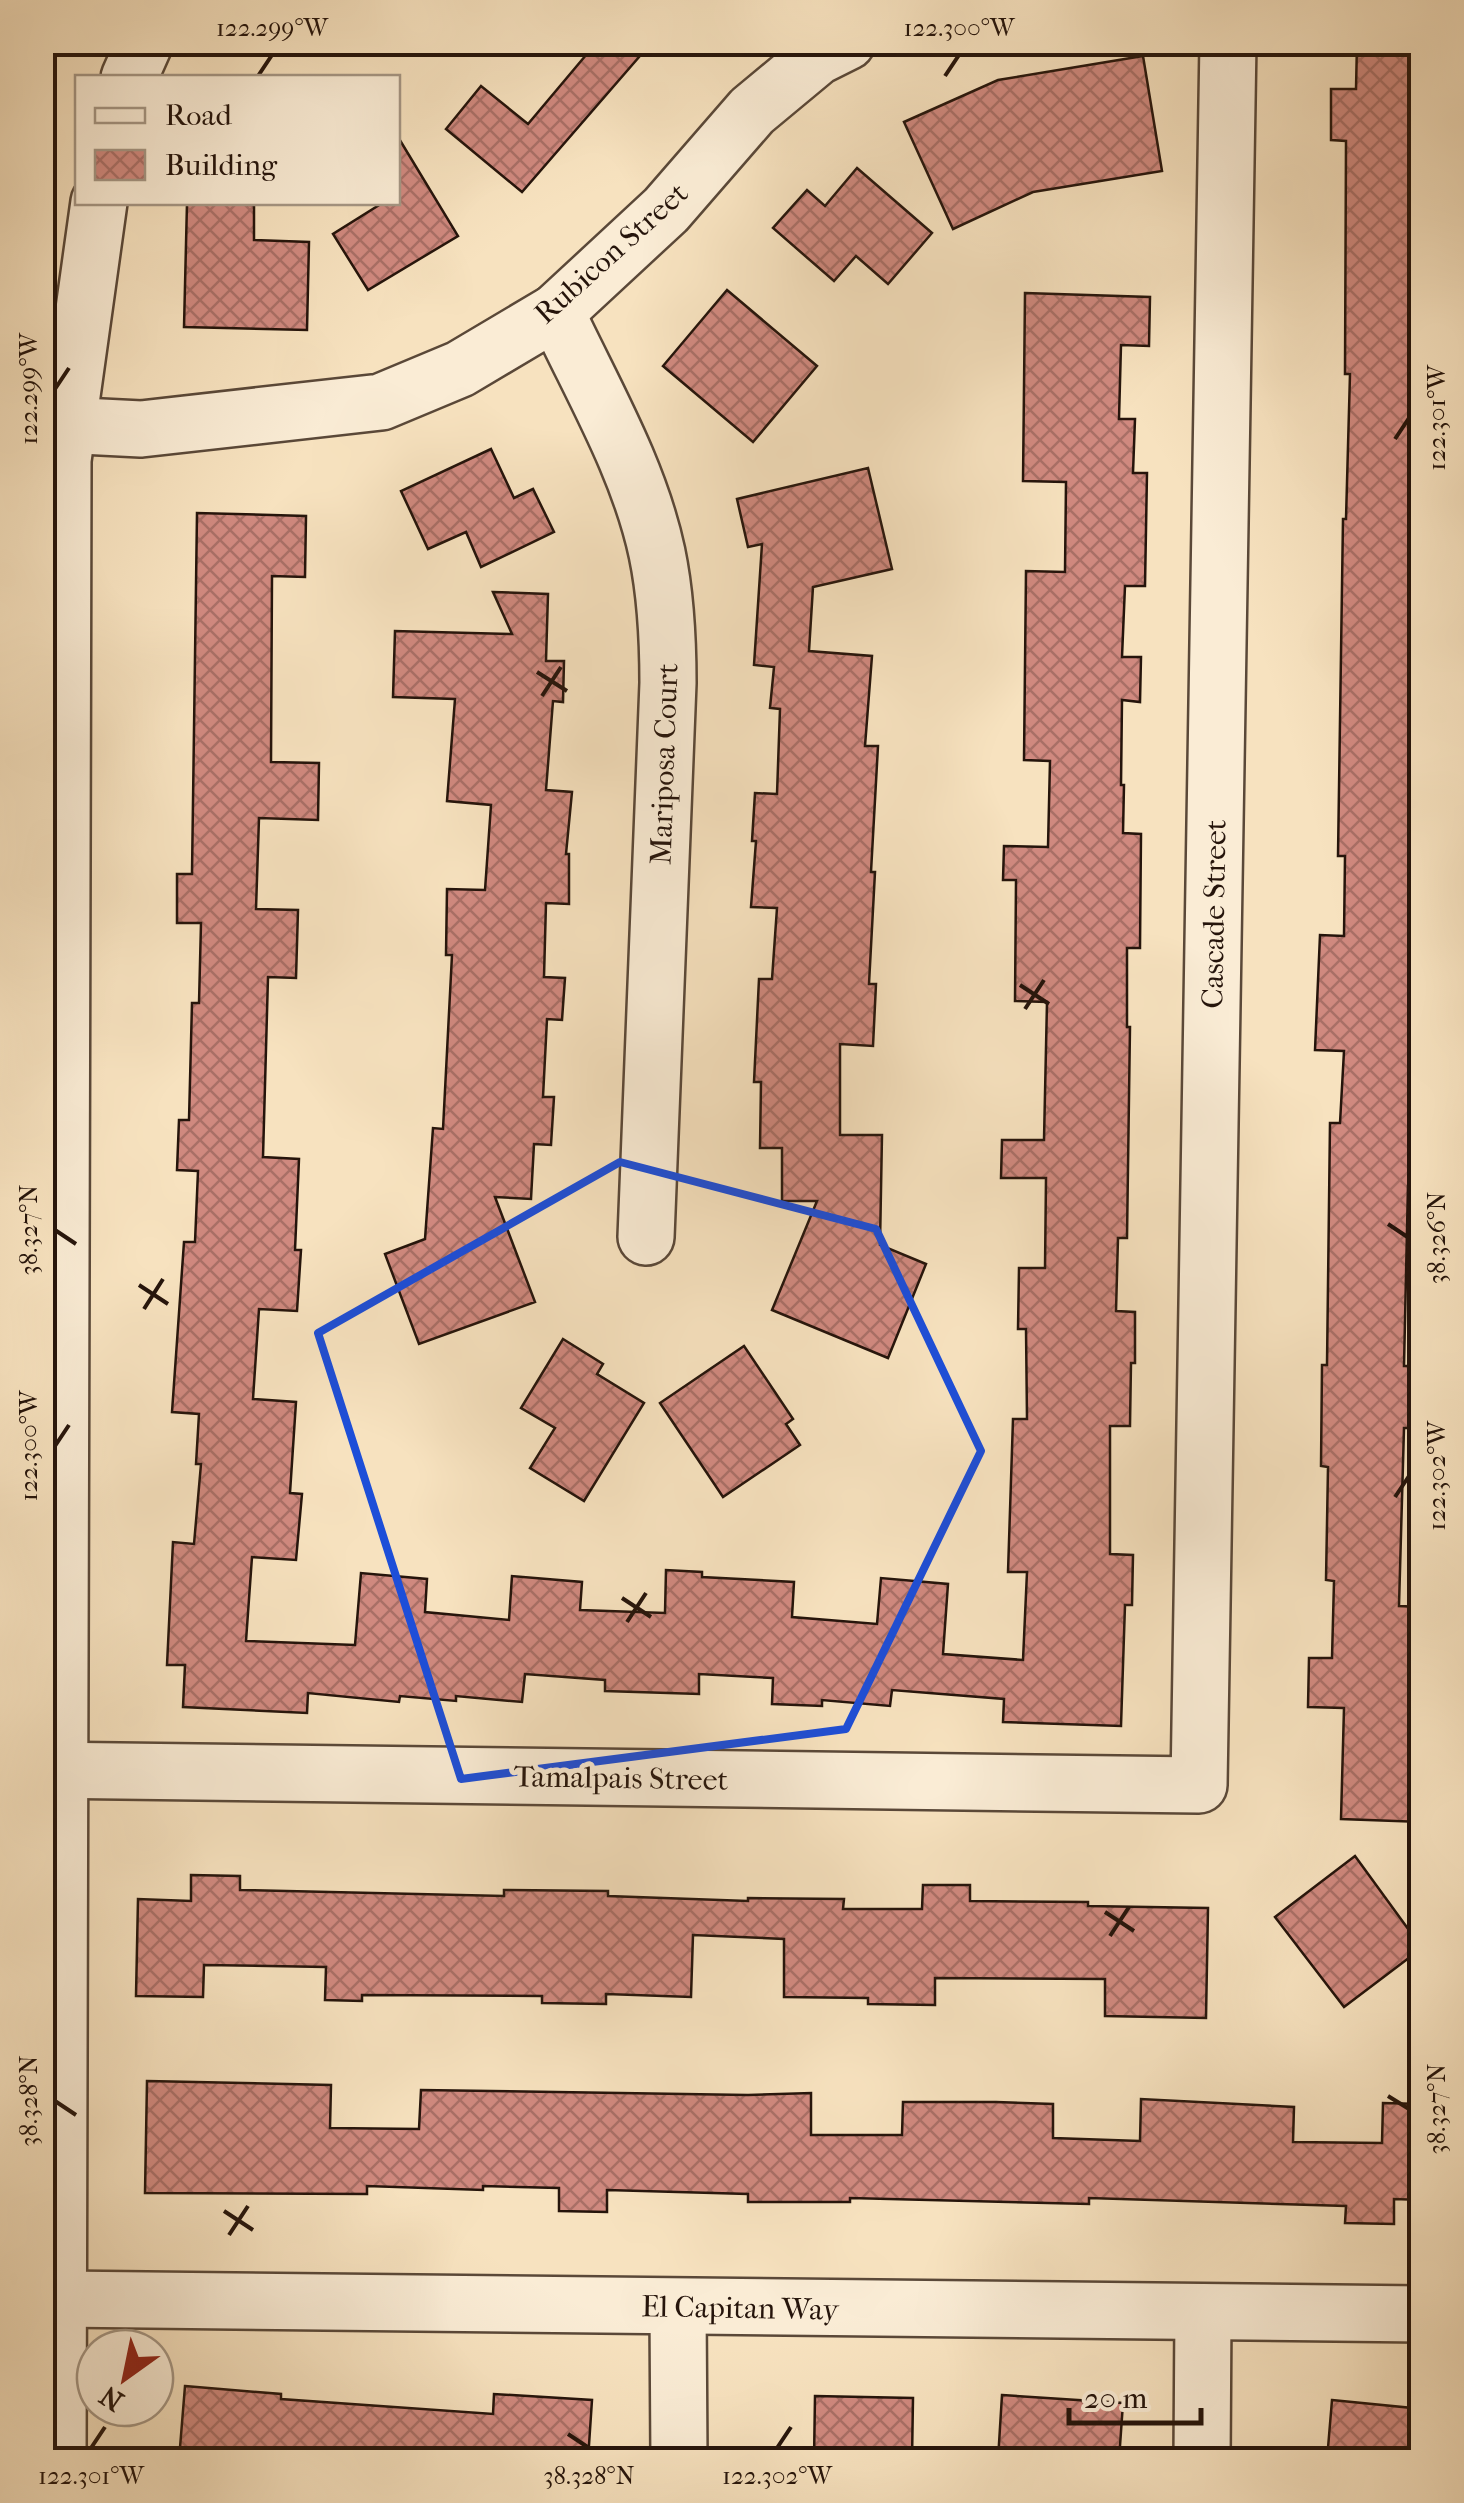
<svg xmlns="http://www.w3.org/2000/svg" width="1464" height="2503" font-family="'IM FELL French Canon',serif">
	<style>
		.building { fill: url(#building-cross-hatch); stroke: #25140b; stroke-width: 2.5 }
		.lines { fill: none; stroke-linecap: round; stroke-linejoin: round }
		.minor-casing { stroke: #5a4838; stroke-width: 60 }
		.minor { stroke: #faecd5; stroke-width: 55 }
		.marked { fill: none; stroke: #1d4ed8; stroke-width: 8; stroke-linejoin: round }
		.ticks { fill: none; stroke: #25140b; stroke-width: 4 }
		.labels { text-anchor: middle; stroke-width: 10; stroke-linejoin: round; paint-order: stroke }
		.street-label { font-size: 30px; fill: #25140b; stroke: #faecd5 }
		.neatline { fill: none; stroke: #25140b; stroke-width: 4 }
		.ticks-label { font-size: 25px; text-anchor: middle; fill: #25140b }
	</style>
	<defs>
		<pattern id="building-cross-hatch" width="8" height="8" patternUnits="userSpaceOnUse" patternTransform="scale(2.5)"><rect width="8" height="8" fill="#d0897f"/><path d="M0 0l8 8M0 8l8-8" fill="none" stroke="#a96f66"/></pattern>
	</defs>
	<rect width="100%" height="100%" fill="#f7e2bf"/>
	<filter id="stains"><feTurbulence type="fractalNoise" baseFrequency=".002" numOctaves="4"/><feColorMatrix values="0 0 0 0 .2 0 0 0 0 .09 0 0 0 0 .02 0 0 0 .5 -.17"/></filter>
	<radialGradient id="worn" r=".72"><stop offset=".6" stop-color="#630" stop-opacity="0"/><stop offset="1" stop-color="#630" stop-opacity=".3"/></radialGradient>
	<g class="building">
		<path d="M597,42h55l-130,150 -76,-63 35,-43 47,38z"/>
		<path d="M1357,43l65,1v179l-11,-1 -1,93h12v153l-4,-1 -1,92h5v57h-5l-5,182h10v389l-14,-1 -4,180h18v62h-18l-5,178 23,1v215l-81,-3 3,-111 -36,-1 1,-49h23l2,-77 -8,-1 2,-113 -7,-1 1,-101h5l3,-242h10l4,-72 -29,-1 5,-115 24,1 1,-80h-7l5,-337h3l4,-145h-5l1,-233 -15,-1v-51h25z"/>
		<path d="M1143,56l19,115 -129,21 -80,37 -49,-107 94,-42z"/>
		<path d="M398,137l60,99 -90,54 -35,-56 51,-32h14z"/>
		<path d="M857,168l75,65 -44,51 -32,-28 -22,25 -61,-53 34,-38 18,16z"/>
		<path d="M187,203l67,2v35l55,2 -2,88 -123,-3z"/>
		<path d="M727,290l90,76 -64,76 -90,-76z"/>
		<path d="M1025,293l125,4 -1,49 -28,-1 -2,74h16l-2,54h14l-2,113h-20l-3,71h19l-1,45 -18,-2 -1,85h3l-1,48 18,1 -1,114h-13v79h3l-3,211h-9l-2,73 19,1v51h-4l-1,63h-20v128l23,1 -1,50h-7l-4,121 -118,-4 1,-23 -112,-9 -2,16 -68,-6v6l-50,-2 1,-26 -74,-4v20l-94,-3v-11l-80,-6 -3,28 -66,-6v5l-56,-5 -1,6 -91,-9 -1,20 -124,-6 2,-42h-18l6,-123 21,2 7,-80h-5l3,-50 -27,-2 12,-170h11l3,-71 -21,-1 2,-50h10l3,-117h7l2,-80h-24v-49h15l5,-361 109,3 -1,61 -33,-1 -1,186 48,1 -1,57 -59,-2 -3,91 42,1 -2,68 -28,-1 -5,180 36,2 -4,91h6l-4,61 -38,-2 -6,90 43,3 -6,91 12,1 -6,66 -44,-3 -6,84 109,4 6,-72 66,6 -2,33 84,8 3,-44 70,6 -2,28 85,3 1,-43 36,2v5l92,5 -2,35 85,7 4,-46 67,6 -5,70 80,6 4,-88h-19l5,-153h14l-1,-90h-8l1,-61h26l1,-90h-45l1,-38h42l3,-138 -32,-1 1,-121h-13l1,-34 44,1 2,-86 -26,-1 2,-189 39,1 1,-90 -43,-1z"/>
		<path d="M491,449l23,49 19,-9 21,43 -73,35 -15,-35 -38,17 -27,-58z"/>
		<path d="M868,468l24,101 -79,18 -4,64 63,5 -7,90h13l-7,126h4l-6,112h7l-3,62 -33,-2v91h42l-2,110 46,19 -38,94 -116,-48 45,-109h-35v-53h-22l1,-66h-7l5,-103h13l5,-71 -26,-1 5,-66h-4l3,-48 22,1 3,-85 -10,-1 4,-41 -20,-2 8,-121 -14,3 -11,-48z"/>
		<path d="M493,592l55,2 -2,67h18l-1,41 -10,-1 -7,89 26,2 -6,62h3v50l-23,-1 -2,74 21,1 -3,42 -15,-1 -4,78h11l-3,48 -17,-1 -3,55 -36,-2 40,105 -116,42 -34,-90 40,-15 8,-111 10,1 9,-174h-6l1,-66 38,1 6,-85 -44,-4 8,-102 -62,-2 2,-66 117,3z"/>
		<path d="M563,1339l40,25 -6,10 47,29 -60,98 -54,-33 25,-40 -34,-20z"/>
		<path d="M744,1346l49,73 -7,5 14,21 -77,52 -63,-94z"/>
		<path d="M1355,1856l67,92 -78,59 -69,-90z"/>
		<path d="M191,1875l49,1v14l264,6v-6l104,1v5l140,5v-3l96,1 -1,10h79l1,-24h47v16l118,1v4l120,2 -2,110 -101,-2v-37l-170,-1v27l-67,-1v-6l-84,-1v-58l-91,-4 -2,62 -85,-3v10l-64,-1v-7l-180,-1v6l-37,-1 1,-33 -122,-2 -1,32 -67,-1 2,-97 53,2z"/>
		<path d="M147,2081l184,4 -1,43 89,1 2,-39 327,5 63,-2v42h91l1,-33h93l57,2v34l87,3 1,-42 153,8 -1,35 89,1 1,-40 39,1v96l-28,-1v25l-49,-1 1,-17 -257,-8v6l-239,-6v4h-102v-8l-141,-4v22l-48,-1v-23l-76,-2v4l-116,-4v8l-222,-1z"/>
		<path d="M185,2386l96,8v5l212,15 1,-20 98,6 -4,60h-62v-4l-93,-6 -1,10h-88l-87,-6v6h-78z"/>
		<path d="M1002,2395l121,8 -4,57h-121z"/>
		<path d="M815,2396l98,2 -1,62h-98z"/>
		<path d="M1332,2400l90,9v51h-95z"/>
	</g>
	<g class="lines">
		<defs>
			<g id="minor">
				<path d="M129,78l16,-36"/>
				<path d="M556,312c36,77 83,156 101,241 9,43 11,86 11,130l-22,554"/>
				<path d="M42,424l99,5 240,-27 79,-33 96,-57 110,-102 86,-99 65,-54 30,-15"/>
				<path d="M42,1770l1157,15 29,-1743"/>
				<path d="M60,2299l1362,15"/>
				<path d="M678,2308l1,152"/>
				<path d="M58,2460l5,-2000 36,-258"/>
				<path d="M1202,2460l1,-148"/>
			</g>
		</defs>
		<use href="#minor" class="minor-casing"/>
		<use href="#minor" class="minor"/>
	</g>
	<path class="marked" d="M620,1162l256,67 105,222 -135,278 -385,50 -143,-446z"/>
	<path class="ticks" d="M258,76l14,-21M945,76l14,-21M55,389l14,-21M1395,439l14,-21M537,672l30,19M542,696l19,-29M1020,985l29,19M1025,1009l19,-29M1388,1224l21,14M55,1230l21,14M139,1285l29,19M144,1309l19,-30M55,1446l14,-21M1395,1497l14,-21M622,1598l29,19M627,1622l19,-29M1105,1912l29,19M1110,1936l19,-29M1388,2096l21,13M55,2101l21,14M224,2211l29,19M229,2235l19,-29M568,2434l21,14M91,2448l14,-21M777,2448l14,-21"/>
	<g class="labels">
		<g class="street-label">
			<text transform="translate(611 253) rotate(-42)" y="10">Rubicon Street</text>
			<text transform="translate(664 764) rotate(-88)" y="10">Mariposa Court</text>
			<text transform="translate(1214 914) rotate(-89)" y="10">Cascade Street</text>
			<text transform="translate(621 1778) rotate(1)" y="10">Tamalpais Street</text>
			<text transform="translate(740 2308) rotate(1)" y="10">El Capitan Way</text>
		</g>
	</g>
	<rect width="1464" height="2503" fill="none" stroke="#f7e2bf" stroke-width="110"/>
	<rect x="75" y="75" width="325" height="130" fill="#faecd5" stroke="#a59684" stroke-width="2.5"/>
	<rect x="95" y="108" width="50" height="15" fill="#faecd5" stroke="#a59684" stroke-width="2.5"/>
	<text x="165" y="125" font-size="30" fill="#25140b">Road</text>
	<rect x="95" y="150" width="50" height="30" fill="url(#building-cross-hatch)" stroke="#a59684" stroke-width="2.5"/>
	<text x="165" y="175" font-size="30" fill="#25140b">Building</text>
	<g transform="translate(125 2378) rotate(213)"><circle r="48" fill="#faecd5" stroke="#a59684" stroke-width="2.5"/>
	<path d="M0-8L18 38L0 25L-18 38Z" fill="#8f2418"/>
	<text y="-15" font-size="28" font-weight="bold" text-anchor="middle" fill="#25140b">N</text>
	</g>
	<path d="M1069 2408v15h132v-15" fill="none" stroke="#25140b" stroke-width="5"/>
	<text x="1084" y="2408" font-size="30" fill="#25140b" stroke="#faecd5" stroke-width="8" paint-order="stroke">20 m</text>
	<rect x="55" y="55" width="1354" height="2393" class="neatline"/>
	<g class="ticks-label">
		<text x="272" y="36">122.299°W</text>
		<text x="959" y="36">122.300°W</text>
		<text transform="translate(28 389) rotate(-90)" y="9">122.299°W</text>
		<text transform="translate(1436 418) rotate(-90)" y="9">122.301°W</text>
		<text transform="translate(28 1230) rotate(-90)" y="9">38.327°N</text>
		<text transform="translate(1436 1238) rotate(-90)" y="9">38.326°N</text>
		<text transform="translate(28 1446) rotate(-90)" y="9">122.300°W</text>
		<text transform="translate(1436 1476) rotate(-90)" y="9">122.302°W</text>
		<text transform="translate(28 2101) rotate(-90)" y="9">38.328°N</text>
		<text transform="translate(1436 2109) rotate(-90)" y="9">38.327°N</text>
		<text x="91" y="2484">122.301°W</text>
		<text x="589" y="2484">38.328°N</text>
		<text x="777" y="2484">122.302°W</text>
	</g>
	<rect width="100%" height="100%" filter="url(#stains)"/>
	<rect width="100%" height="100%" fill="url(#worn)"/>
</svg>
